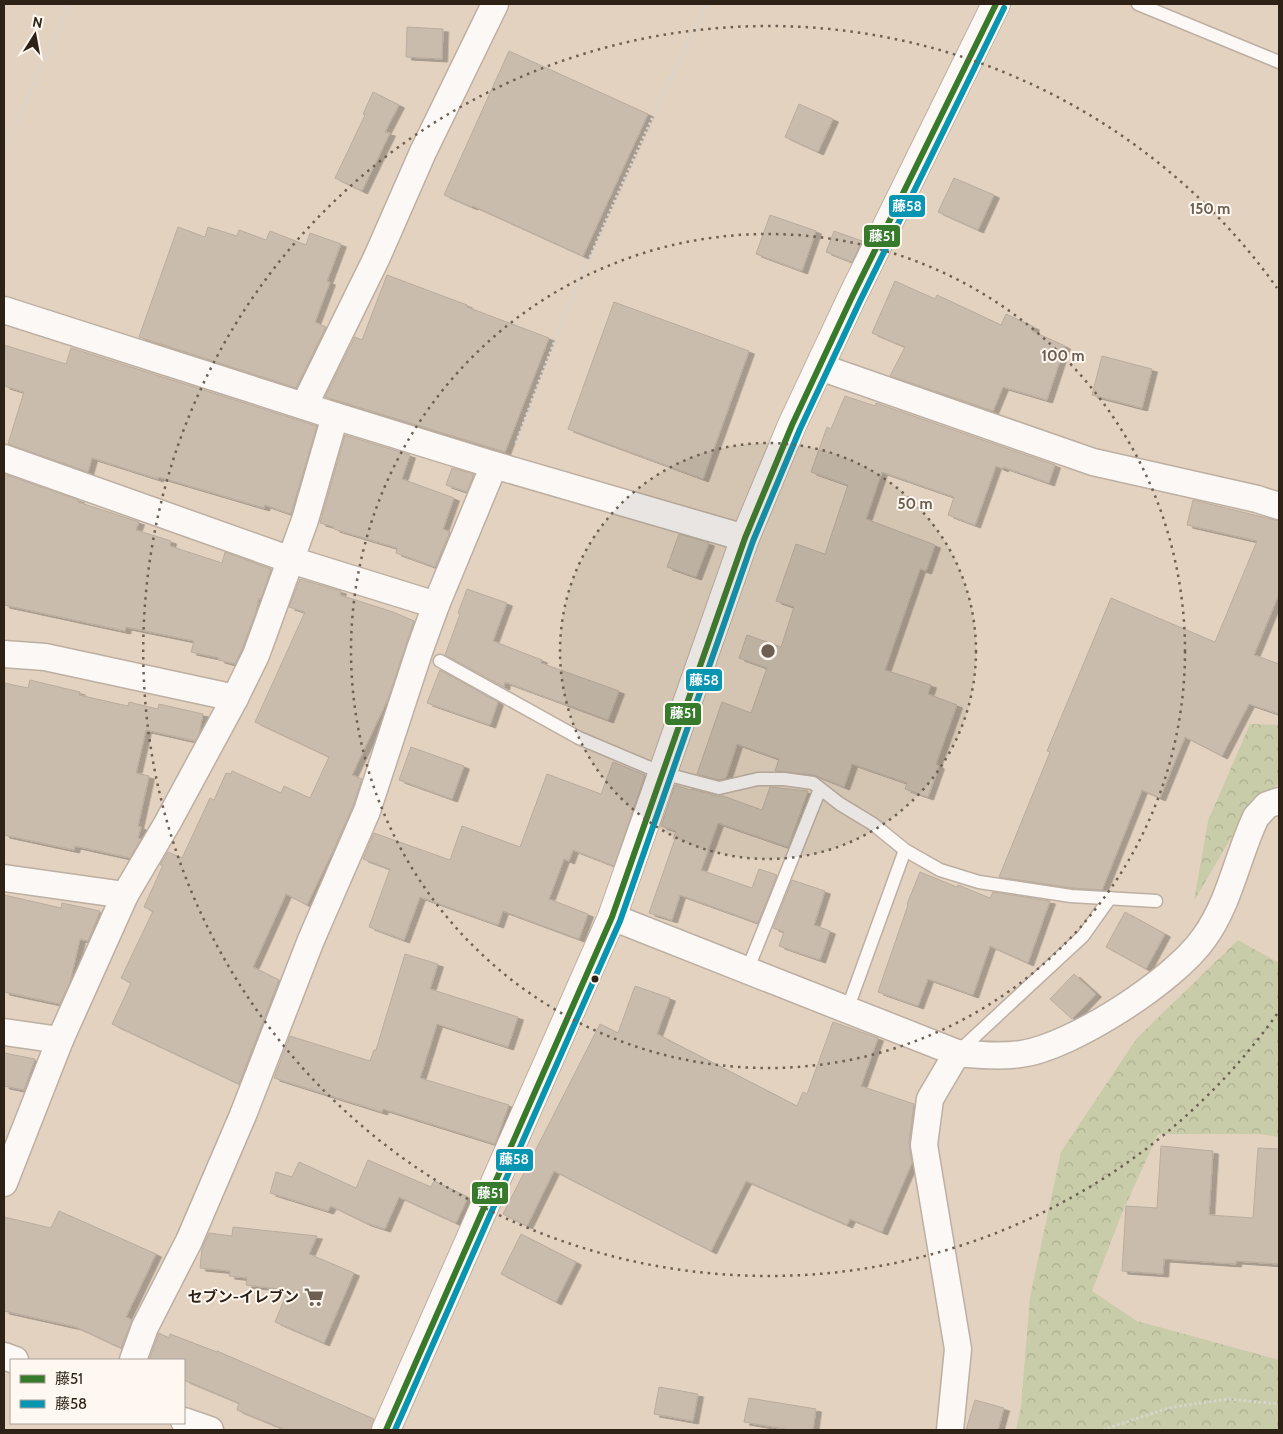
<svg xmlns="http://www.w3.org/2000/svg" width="1283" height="1434" font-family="Cabin,'Noto Sans JP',sans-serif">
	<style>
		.forest { fill: url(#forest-crowns) }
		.building { fill: #c9bcad; stroke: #b9ac9e; filter: url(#shadow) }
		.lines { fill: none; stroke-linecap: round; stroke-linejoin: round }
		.lane-casing { stroke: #bdafa1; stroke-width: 15 }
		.street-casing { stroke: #bdafa1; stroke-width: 29 }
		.secondary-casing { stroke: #bdafa1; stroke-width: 30 }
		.path { stroke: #d9d4ce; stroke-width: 3; stroke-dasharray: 2.5 2.5; stroke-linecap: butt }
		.lane { stroke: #fbf8f6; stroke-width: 12 }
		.street { stroke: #fbf8f6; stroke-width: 26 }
		.secondary { stroke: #fbf8f6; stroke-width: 28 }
		.bus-1-casing { stroke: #fef8f1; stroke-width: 10 }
		.bus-2-casing { stroke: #fef8f1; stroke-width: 10 }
		.bus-1 { stroke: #387a2b; stroke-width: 6 }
		.bus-2 { stroke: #0795b2; stroke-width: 6 }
		.ring { fill: none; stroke: #6d6052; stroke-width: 2.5; stroke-dasharray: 2.5 5 }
		.bus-dot { fill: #2e2216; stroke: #fef8f1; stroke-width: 2 }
		.labels { text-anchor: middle; stroke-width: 4; stroke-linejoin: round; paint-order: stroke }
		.poi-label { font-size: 15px; font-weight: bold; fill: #2e2216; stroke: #fef8f1; text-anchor: end }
		.centre { fill: #6d6052; stroke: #fef8f1; stroke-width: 2.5 }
		.ring-label { font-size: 15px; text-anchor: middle; font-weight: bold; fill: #6d6052; stroke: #fef8f1; stroke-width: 4; stroke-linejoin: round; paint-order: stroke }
		.line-badge { stroke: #fef8f1; stroke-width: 2 }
		.badge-label { font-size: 14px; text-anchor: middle; font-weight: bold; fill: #fff }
	</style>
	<defs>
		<pattern id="forest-crowns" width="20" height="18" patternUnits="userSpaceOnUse" patternTransform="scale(1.25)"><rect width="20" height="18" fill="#c8cca8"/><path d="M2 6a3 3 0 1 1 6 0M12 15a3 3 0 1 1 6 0" fill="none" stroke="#acaf90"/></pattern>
		<filter id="shadow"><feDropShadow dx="5.5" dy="3" stdDeviation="0" flood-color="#0004"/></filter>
	</defs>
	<rect width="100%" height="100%" fill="#e3d2c0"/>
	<g class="forest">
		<path d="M1250,724l29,1v58l-34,31 -51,87 14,-80z"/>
		<path d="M1238,940l41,23v174l-19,-3h-102l-36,79 -30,78 45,30 142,39v70h-263l5,-23 9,-110 31,-145 76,-114z"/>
	</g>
	<g class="building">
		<path d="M407,27l36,2 -1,30 -36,-2z"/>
		<path d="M509,51l139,63 -65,142 -110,-50 -1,1 -28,-12z"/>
		<path d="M373,92l26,13 -14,27 5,1 -28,58 -27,-13 30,-63 -2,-1z"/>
		<path d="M799,104l34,15 -15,33 -33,-15z"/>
		<path d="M954,178l40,17 -16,35 -40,-18z"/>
		<path d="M770,215l46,16 -14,40 -46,-17z"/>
		<path d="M178,227l27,10 3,-10 29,9 2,-6 27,10 4,-9 36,14 4,-12 31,11 -14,37 3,1 -15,40 11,5 -30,61 -157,-51z"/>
		<path d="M834,231l28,10 -10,21 -26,-10z"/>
		<path d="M387,275l80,30v2l82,31 -44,114 -180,-55 30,-60 7,3z"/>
		<path d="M895,281l40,18 2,-4 64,30 5,-11 28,13 -2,4 33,15 -18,54 -44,-13 -10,24 -103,-35 15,-29 -33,-14z"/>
		<path d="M614,302l135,49 -46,128 -135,-50z"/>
		<path d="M4,345l62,19 5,-16 246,78 -26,88 -26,-9 -1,3 -105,-31 -1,2 -66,-21 -4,14 -80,-28 16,-52 -20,-6z"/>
		<path d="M1102,356l50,13 -10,39 -50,-13z"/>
		<path d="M845,396l30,10 1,-3 179,62 -6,18 -46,-16v2l-7,-3 -21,59 -27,-10 6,-18 -72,-25 -16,47 69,26 -9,26 -6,-2 -35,101 46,15 -3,9 29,11 -21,59 3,2 -11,31 -23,-8 2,-6 -55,-19 -8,23 -30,-12 -39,-4 4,-12 -42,-15 -11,34 -7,2 -22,-6 25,-72 29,11 16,-45 -28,-10 8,-23 34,12 13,-40 -18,-6 20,-57 29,10 23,-69 -37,-13 16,-45 4,2z"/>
		<path d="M345,435l65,20 -8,24 52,19 -11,31 7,3 -15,35 -39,-14 1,-5 -63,-19v-2l-14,-4z"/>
		<path d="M452,468l22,6 -7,18 -21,-7z"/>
		<path d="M4,474l75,26 -1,2 61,20 -3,8 35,11 -1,5 52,17 3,-11 46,17 -10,30 -2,-1 -3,14 -14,37 -7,15 -16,-4v-2l-28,-6 3,-11 -68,-14 -1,4 -121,-26z"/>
		<path d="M1193,500l86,21v73l-25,61 25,9v50l-30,-10 -27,52 -37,-19 -25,61 -18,-8 -40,100 -30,-2 -73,-11 51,-125 -3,-1 64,-153 104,44 42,-101 -70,-16z"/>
		<path d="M679,534l30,9 -13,34 -29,-10z"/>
		<path d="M300,579l41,12 -1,4 53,17 21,9 -26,78 -36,76 10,4 -9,27 -19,43 -27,56 -21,-11 -33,73 26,13 -40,104 -127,-60 19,-41 -10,-5 32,-67 -9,-4 19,-42h-3l8,-13 14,6 28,-60 4,2 12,-27 5,1 1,-3 49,22 3,-7 26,12 19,-41 -74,-35 50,-110 -16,-5z"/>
		<path d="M467,589l40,14 -14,38 49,19 -1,3 78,28 -11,29 -103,-38 -1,5 -59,-32 15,-41 -2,-1z"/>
		<path d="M440,670l58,32 -8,23 -63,-22z"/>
		<path d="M30,680l50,12 -1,3 49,11 1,-4 29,7 1,-5 44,10 -4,20 -4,7 -49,-11 -10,43 13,3 -11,50 3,1 -3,11 3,1 -11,19 -55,-12 -1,4 -70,-15v-152l24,5z"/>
		<path d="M411,747l53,19 -12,33 -53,-19z"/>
		<path d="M613,762l32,13 -31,91 -41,-16 -4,11 -5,-2 -15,40 39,15 -9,25 -76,-28 -5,14 -78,-28 -16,43 -35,-13 21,-58 -27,-10 11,-26 76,27 12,-34 58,21 27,-73 54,20z"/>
		<path d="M675,785l15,5 2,-1 25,7h6l39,14 8,-23 38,4 -20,56 -70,-24 -17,47 51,18 7,-19 18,6 -19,48 -78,-28 -8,25 -23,-7 26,-74h-2l3,-8 -15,-5z"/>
		<path d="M920,872l37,15 1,-2 32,13 3,-6 57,9 -22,62 -38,-17 -17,49 -45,-16 -10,27 -40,-14 30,-87 -1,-1z"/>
		<path d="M792,880l33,11 -11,34 16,6 -10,29 -41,-14 5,-14 -11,-4z"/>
		<path d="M4,895l57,13 1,-5 38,8 -12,30 -8,-2 -10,43 -10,22 -56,-12z"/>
		<path d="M1125,912l40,22 -19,35 -40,-22z"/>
		<path d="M405,954l33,10 -8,25 88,28 -10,30 -71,-23 -17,54 89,27 -14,39 -112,-35 -1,3 -108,-34 16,-42 80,25 4,-11h2z"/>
		<path d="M1074,974l22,20 -24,25 -22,-20z"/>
		<path d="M635,986l35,12 -13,36 140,72 6,-14 4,2 26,-72 45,16 -17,48 53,18 -5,39 3,20 -30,69 -32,-13 -3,6 -101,-44 -35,70 -157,-80 -27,55 -24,-12 97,-190 18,9z"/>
		<path d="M4,1053l31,6 -11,31 -20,-4z"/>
		<path d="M1161,1146l52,5 -4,64 44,3 5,-70 21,1v115l-43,-3v3l-72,-5 -1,15 -41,-3 4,-65 31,2z"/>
		<path d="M368,1160l63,27 3,-6 34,16 -12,26 -57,-26 -14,32 -19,-6 -35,-17 -3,5 -58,-18 6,-21 16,5 7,-15 57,26z"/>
		<path d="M59,1211l97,43 -30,63 6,3 -11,28 -45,-21 -72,-16v-94l47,11z"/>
		<path d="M233,1227l84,9 -8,18 45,19 -30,70 -49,-21 13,-32 -42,-5 1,-7 -18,-2 1,-5 -30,-3 2,-20 7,-15 23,3z"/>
		<path d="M521,1234l55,28 -20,40 -55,-28z"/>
		<path d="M159,1333l10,5 1,-4 47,18v-1l157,68 -3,11h-85l-49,-20 2,-7 -55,-23v-20h-35z"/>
		<path d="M659,1387l39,7 -5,27 -39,-7z"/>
		<path d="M749,1398l67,11 -3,21h-22l-47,-8z"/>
		<path d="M975,1400l29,8 -6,22h-32z"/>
	</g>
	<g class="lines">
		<defs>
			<g id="lane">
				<path d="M1138,4l141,58"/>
				<path d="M440,661l139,77 83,35 57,15 39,-9h26l29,4 27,21 33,20 32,26 35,20 39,12 92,14 85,5"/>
				<path d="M747,971l73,-182"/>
				<path d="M847,1010l58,-160"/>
				<path d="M958,1052l125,-116 27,-38"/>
			</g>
			<g id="street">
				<path d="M4,310l331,106 159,49 251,73"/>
				<path d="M820,367l273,95 164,37 22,7"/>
				<path d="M304,406l73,-149 46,-105 72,-148"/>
				<path d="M4,458l287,102 145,45"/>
				<path d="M4,654l41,3 190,41"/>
				<path d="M4,878l121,17"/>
				<path d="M612,917l345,136c21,2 43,4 64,1 51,-7 154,-74 183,-116 26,-36 33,-81 52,-121l11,-12 12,-4"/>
				<path d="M4,1032l56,8"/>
				<path d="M4,1183l56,-143 65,-145 43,-73 67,-124 21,-43 49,-135 30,-104"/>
				<path d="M4,1356l11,4"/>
				<path d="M133,1360l12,-33 44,-86 54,-126 68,-175 56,-129 53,-162 16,-44 58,-140"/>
				<path d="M184,1421l26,9"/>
				<path d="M950,1430l8,-81 -34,-204 6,-46 27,-46"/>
			</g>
			<path id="secondary" d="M386,1430l226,-513 133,-379 47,-113 60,-128 144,-293"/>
		</defs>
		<use href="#lane" class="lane-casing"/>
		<use href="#street" class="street-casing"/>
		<use href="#secondary" class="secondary-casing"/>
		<g class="path">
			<path d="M4,149l66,-145"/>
			<path d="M516,443c15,-39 29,-79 45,-117 45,-109 94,-216 146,-322"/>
			<path d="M1103,1430l65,-22 60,-9 51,5"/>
		</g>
		<use href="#lane" class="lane"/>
		<use href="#street" class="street"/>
		<use href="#secondary" class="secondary"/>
		<defs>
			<path id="bus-1" d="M386,1430l226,-513 133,-379 47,-113 60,-128 144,-293"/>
			<path id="bus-2" d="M395,1430l225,-509 133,-380 47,-112 60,-128 144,-293"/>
		</defs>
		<use href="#bus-1" class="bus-1-casing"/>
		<use href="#bus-2" class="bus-2-casing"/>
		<use href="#bus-1" class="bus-1"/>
		<use href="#bus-2" class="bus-2"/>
	</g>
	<circle cx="768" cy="651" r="208" fill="#6d6052" fill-opacity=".12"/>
	<g class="ring">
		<circle cx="768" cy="651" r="208"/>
		<circle cx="768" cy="651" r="417"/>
		<path d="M1277 1014A625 625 0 1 1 1277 288"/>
	</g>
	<defs>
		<symbol id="supermarket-bare" viewBox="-9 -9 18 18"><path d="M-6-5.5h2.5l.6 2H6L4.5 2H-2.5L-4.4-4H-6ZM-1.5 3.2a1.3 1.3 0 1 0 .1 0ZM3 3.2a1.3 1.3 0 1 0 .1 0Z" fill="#6d6052" stroke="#fef8f1" stroke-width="2.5" paint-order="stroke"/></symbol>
	</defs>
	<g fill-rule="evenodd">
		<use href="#supermarket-bare" x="300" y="1283" width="28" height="28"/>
	</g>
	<circle class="bus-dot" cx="595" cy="979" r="4.5"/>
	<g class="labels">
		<g class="poi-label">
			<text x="299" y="1302">セブン-イレブン</text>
		</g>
	</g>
	<circle cx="768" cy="651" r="8" class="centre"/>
	<g class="ring-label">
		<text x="1210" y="214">150 m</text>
		<text x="1063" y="361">100 m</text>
		<text x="915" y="509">50 m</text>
	</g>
	<g class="line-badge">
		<rect x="888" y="194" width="38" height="24" rx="5" fill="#0795b2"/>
		<rect x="863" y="224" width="38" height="24" rx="5" fill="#387a2b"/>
		<rect x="685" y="668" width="38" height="24" rx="5" fill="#0795b2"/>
		<rect x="664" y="702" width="38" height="24" rx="5" fill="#387a2b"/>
		<rect x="495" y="1148" width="39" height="24" rx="5" fill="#0795b2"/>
		<rect x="471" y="1181" width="38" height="24" rx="5" fill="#387a2b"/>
	</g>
	<g class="badge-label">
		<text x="907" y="211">藤58</text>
		<text x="882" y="241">藤51</text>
		<text x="704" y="685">藤58</text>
		<text x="683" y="718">藤51</text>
		<text x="514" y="1164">藤58</text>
		<text x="490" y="1198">藤51</text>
	</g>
	<rect width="1283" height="1434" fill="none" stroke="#2e2216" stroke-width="10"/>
	<rect x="10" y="1359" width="175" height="65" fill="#fef8f1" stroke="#aba299"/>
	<rect x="20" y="1375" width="25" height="8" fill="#387a2b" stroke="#aba299"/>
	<text x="55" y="1384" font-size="15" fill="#2e2216">藤51</text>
	<rect x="20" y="1400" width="25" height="8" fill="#0795b2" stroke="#aba299"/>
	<text x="55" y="1409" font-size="15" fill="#2e2216">藤58</text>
	<g transform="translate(35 35) rotate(11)" stroke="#fef8f1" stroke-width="4" paint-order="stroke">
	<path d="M0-4L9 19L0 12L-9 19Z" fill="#2e2216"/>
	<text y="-8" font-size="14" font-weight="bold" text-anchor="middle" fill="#2e2216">N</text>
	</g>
</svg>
